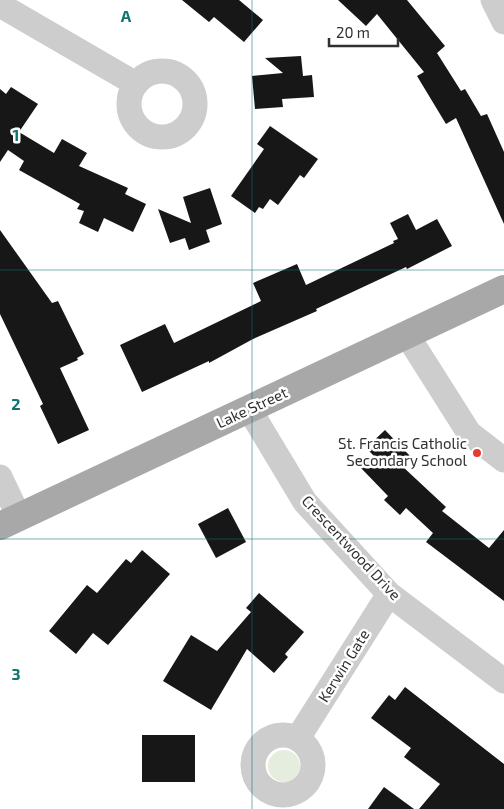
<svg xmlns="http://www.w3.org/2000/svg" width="504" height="809" font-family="'Exo 2',sans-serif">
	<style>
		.green { fill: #e4edde }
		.building { fill: #171717 }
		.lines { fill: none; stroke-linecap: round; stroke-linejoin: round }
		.minor { stroke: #cdcdcd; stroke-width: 25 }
		.major { stroke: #a8a8a8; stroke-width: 28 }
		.grid { fill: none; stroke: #0f766e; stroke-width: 1; stroke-opacity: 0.55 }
		.poi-dot { fill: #e73b32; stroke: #fff; stroke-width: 2 }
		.labels { text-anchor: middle; stroke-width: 5; stroke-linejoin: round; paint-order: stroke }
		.street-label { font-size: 15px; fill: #303030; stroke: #fff }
		.poi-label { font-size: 15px; fill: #303030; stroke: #fff; text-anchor: end }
		.grid-label { font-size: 16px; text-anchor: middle; font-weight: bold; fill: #0f766e; stroke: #fff; stroke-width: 5; stroke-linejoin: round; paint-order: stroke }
	</style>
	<rect width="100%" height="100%" fill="#fff"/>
	<circle class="green" cx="284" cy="766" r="16"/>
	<g class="building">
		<path d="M182,0h57l24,20 -19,22 -30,-25 -5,5z"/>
		<path d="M338,0h69l38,46 -8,7 24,38 4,-2 16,27 6,-2 17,38v72l-48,-106 -10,6 -29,-48 7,-4 -47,-58 -11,12z"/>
		<path d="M301,56l2,20 9,-1 2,22 -32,2 1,8 -28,2 -3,-33 31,-3 -18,-15z"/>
		<path d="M11,87l27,17 -19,28 35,21 8,-14 25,14 -8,13 49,22 -3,6 21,10 -13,28 -29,-14 -6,14 -19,-9 5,-12 -7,-2 3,-5 -61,-34 5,-9 -16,-11 -8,12v-73l6,5z"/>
		<path d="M270,126l48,33 -14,19 -4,-3 -22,30 -8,-6 -7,10 -4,-2 -4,6 -24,-17 33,-47 -7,-5z"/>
		<path d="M210,188l12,36 -16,6 4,12 -21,8 -4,-12 -15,5 -12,-34 33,14 -8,-26z"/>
		<path d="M408,214l8,16 21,-11 15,27 -45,23 -1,-2 -90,42 1,2 -64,28 -44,24v-2l-67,31 -22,-47 45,-21 9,19 87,-42 -8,-18 44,-19 9,21 88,-42 -1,-2 5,-2 -8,-16z"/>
		<path d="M0,230l52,73 6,-2 26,53 -7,4 1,2 -18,8 29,62 -31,14 -18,-38 3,-2 -43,-90z"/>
		<path d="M385,430l26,27 -9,9 44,41 -4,4 47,37 15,-18v71l-78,-59 7,-9 -27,-25 -6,7 -16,-15 4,-4 -27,-28 13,-12 -8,-8z"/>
		<path d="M228,508l18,34 -30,16 -18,-34z"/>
		<path d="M142,550l28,24 -62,71 -15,-12 -17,21 -27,-23 38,-46 10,8 29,-34 5,4z"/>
		<path d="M259,593l45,39 -19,22 3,3 -14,16 -27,-24 -36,61 -48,-29 28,-46 26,16 34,-39 -5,-4z"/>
		<path d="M405,687l99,77v45h-85l21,-25 -36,-27 7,-9 -40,-30 18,-23 6,5z"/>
		<rect x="142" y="735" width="53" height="47"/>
		<path d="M384,787l30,22h-46z"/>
	</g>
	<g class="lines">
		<g class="minor">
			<path d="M493,0l11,22"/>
			<path d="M0,5l136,79"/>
			<circle cx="162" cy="104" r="33"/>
			<path d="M407,335l62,98 35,27"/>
			<path d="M249,409l56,93 84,92 115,87"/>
			<path d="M0,477l19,40"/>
			<circle cx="283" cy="765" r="30"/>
			<path d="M298,738l91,-144"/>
		</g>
		<path class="major" d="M0,526l504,-237"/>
	</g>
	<path class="grid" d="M252,0v809M0,270h504M0,539h504"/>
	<circle class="poi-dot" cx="477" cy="453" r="5"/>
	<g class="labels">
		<g class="street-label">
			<text transform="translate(252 408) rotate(-25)" y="5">Lake Street</text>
			<text transform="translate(351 548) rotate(47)" y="5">Crescentwood Drive</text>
			<text transform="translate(344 666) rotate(-58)" y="5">Kerwin Gate</text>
		</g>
		<g class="poi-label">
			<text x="467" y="449">St. Francis Catholic<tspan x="467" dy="17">Secondary School</tspan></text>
		</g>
	</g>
	<g class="grid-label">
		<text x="126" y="22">A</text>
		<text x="16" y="141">1</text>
		<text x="16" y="410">2</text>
		<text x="16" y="680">3</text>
	</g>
	<path d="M329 38v8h69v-8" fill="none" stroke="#303030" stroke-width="2.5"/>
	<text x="336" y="38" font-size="15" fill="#303030" stroke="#ffffff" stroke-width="4" paint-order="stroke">20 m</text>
</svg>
